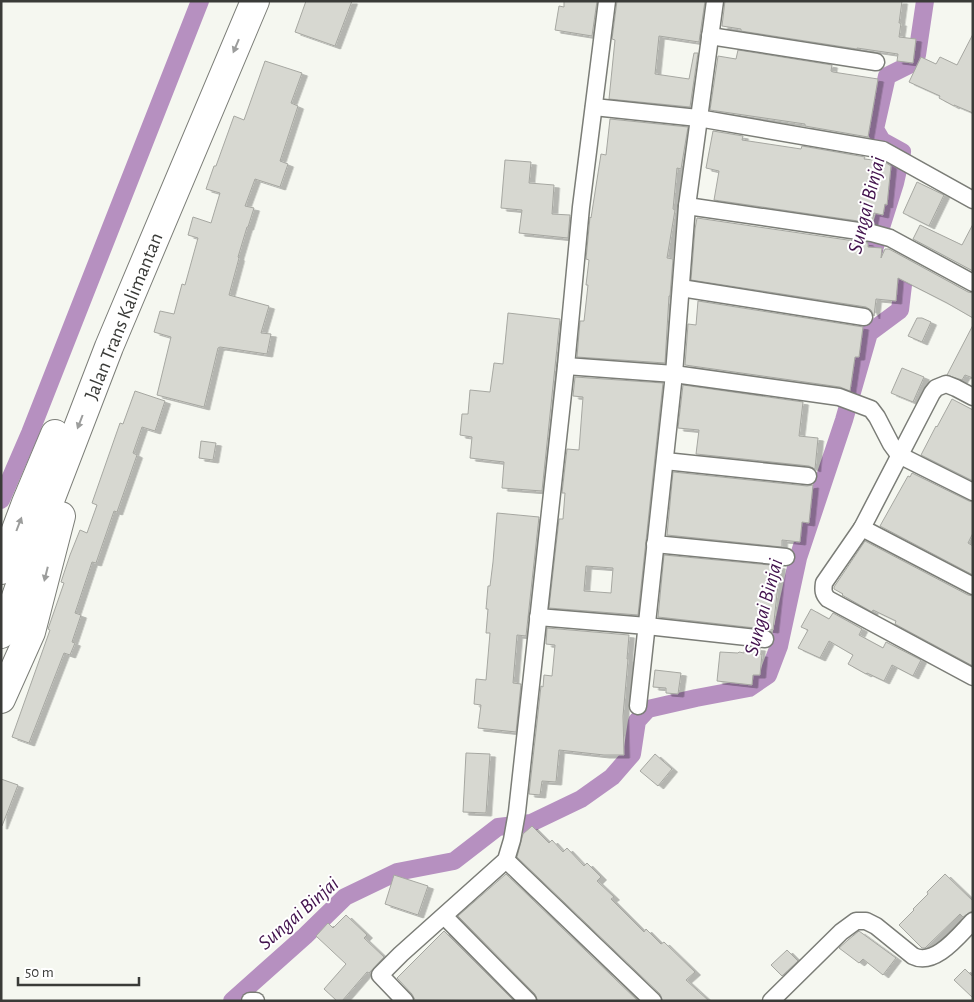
<svg xmlns="http://www.w3.org/2000/svg" width="974" height="1002" font-family="'Alegreya Sans',sans-serif">
	<style>
		.lines { fill: none; stroke-linecap: round; stroke-linejoin: round }
		.canal { stroke: #b690c0; stroke-width: 18 }
		.building { fill: #d7d8d1; stroke: #a6a7a1; fill-rule: evenodd; filter: url(#shadow) }
		.street-casing { stroke: #7b7d77; stroke-width: 19 }
		.highway-casing { stroke: #7b7d77; stroke-width: 30 }
		.street { stroke: #fff; stroke-width: 16 }
		.highway { stroke: #fff; stroke-width: 28 }
		.oneway { fill: #9c9d9c }
		.labels { text-anchor: middle; stroke-width: 4; stroke-linejoin: round; paint-order: stroke }
		.street-label { font-size: 20px; fill: #3a3b38; stroke: #fff }
		.water-label { font-size: 21px; font-style: italic; fill: #42124d; stroke: #fff }
	</style>
	<defs>
		<filter id="shadow"><feDropShadow dx="5.5" dy="3" stdDeviation="0" flood-color="#0004"/></filter>
	</defs>
	<rect width="100%" height="100%" fill="#f5f7f0"/>
	<g class="lines">
		<g class="canal">
			<path d="M1,500l29,-67 170,-432"/>
			<path d="M232,1001l73,-65 40,-39 52,-25 57,-11 44,-34 33,-4 50,-24 31,-22 20,-23 5,-33 11,-12 48,-11 53,-10 19,-13 11,-29 19,-88 46,-138 25,-87 31,-23 3,-25 -29,-16 -3,-10 24,-76 7,-31 -20,-11 -7,-12 12,-53 22,-11 8,-10 8,-54"/>
		</g>
	</g>
	<g class="building">
		<path d="M306,1h46l-17,45 -40,-14z"/>
		<path d="M564,1h33l-5,35 -37,-6 4,-24 5,1z"/>
		<path d="M617,1h88l-6,41 -40,-6 -4,38 34,5 5,-26h4l-8,54 -81,-8 6,-59 -3,-1z"/>
		<path d="M725,1h177l-3,22h2l-2,14 17,2 -3,24 -16,-2 1,-7 -41,-6v1l-116,-18v-2l-19,-3z"/>
		<path d="M973,34v79l-19,-8v1l-15,-8 1,-2 -31,-14 12,-25 15,7 4,-7 17,8z"/>
		<path d="M738,50l94,15 -1,6 2,1 45,7 -10,58 -63,-11v-2l-95,-14 8,-54 18,3z"/>
		<path d="M265,61l37,12 -11,30 7,3 -18,55 8,3 -8,23 -25,-8 -10,27 9,2 -6,19h-1l-9,30 1,1 -10,37 40,11 -8,27 10,1 -4,20 -47,-7 -2,1 -14,59 -47,-12 14,-58 -17,-5 6,-21 14,3 8,-30 3,1 13,-47 -10,-3 5,-18 18,6 9,-30 -14,-4 8,-23h2l18,-50 10,4z"/>
		<path d="M610,119l78,8 -7,42 -4,-1 -4,41 2,1 -8,48 6,1 -3,37h-1l-4,67 -88,-6 3,-36h4l4,-36h-2l3,-25 -3,-1 4,-42 1,1 10,-64 5,1z"/>
		<path d="M713,131l30,5 -1,4 59,9 1,-3 63,11 -1,2 19,2 8,5 -4,39 -2,-1 -2,11 -9,-2 -2,10 -158,-23 5,-29 -13,-3z"/>
		<path d="M505,160l26,2 -2,21 25,2 -2,29 18,1 -2,23 -49,-5 3,-23 -21,-2z"/>
		<path d="M917,182l27,13 -15,31 -26,-13z"/>
		<path d="M697,218l171,25v4l14,1 -1,10 4,-9h4l79,43 5,1v25l-26,-15 -49,-25 -2,23 -20,-2 -2,17 -3,-6 -5,-3 -175,-27 4,-51z"/>
		<path d="M973,224v47l-60,-32 7,-14 42,20z"/>
		<path d="M698,301l165,26 -4,30h-4l-5,34 -10,-4 -155,-22 3,-41 8,1z"/>
		<path d="M508,313l52,6 -18,172 -40,-3 2,-26 -34,-4 2,-21 -12,-2 2,-21h6l2,-24 20,2 4,-29 9,1z"/>
		<path d="M917,318h5l9,4 -9,20 -14,-6z"/>
		<path d="M973,325v53l-8,-3 -3,5 -15,-5z"/>
		<path d="M902,368l22,9 -11,25 -22,-9z"/>
		<path d="M575,377l88,6 -25,232 -89,-7 10,-89h4l2,-26h-3l5,-44 12,1 4,-53 -10,-1zM586,566l27,2 -2,25 -27,-2z"/>
		<path d="M683,385l120,17 -4,34 19,2 -3,31 -6,-3 -113,-12 3,-24 -21,-2z"/>
		<path d="M135,391l30,10 -10,30 -13,-4 -9,26 4,2 -20,57 -3,-1 -18,52 -4,-1 -17,51 6,2 -9,27 3,1 -5,12 -6,-2 -35,90 -17,-6 38,-107 -2,-1 16,-46 -3,-1 9,-27 10,-25 7,3 10,-28 -5,-2 28,-80 3,1z"/>
		<path d="M952,399l21,11v71l-52,-26 15,-29 1,1z"/>
		<path d="M201,441l15,2 -3,17 -14,-2z"/>
		<path d="M673,472l134,14 6,-1 -4,38 -7,-1 -2,20 -18,-2v7l-115,-12z"/>
		<path d="M912,473l57,28 4,1v31l-5,10 5,3v29l-93,-49 28,-50 2,1z"/>
		<path d="M497,513l42,4 -13,119 -9,-1 -4,48 8,1 -5,48 -38,-4 3,-23 -7,-1 2,-25 10,1 4,-47h-4l2,-24h-2l2,-23h2l3,-24z"/>
		<path d="M865,541l103,54 5,1v70l-78,-42 1,-3 -23,-11 -1,2 -30,-17 1,-1 -9,-5v-2z"/>
		<path d="M664,555l116,11 -7,64 -115,-13z"/>
		<path d="M811,609l18,10 4,-6 29,16 -3,6 24,13 3,-6 35,18 -8,16 -21,-11 -8,16 -17,-8 -1,1 -18,-10 5,-9 -24,-14 -9,17 -22,-10 10,-18 -7,-3z"/>
		<path d="M547,628l82,7 -2,24h1l-5,57 1,39h-20l-45,-5 -3,32 -14,-1 -2,14 -11,-1 12,-108 2,1 1,-12 8,1 3,-31 -9,-1z"/>
		<path d="M745,647l15,1 -1,6h3l-2,21h-7l-1,10 -35,-4 3,-29 18,1 1,-1 5,1z"/>
		<path d="M655,670l26,3 -3,21 -12,-1v-5l-13,-1z"/>
		<path d="M466,753l24,1 -4,59 -23,-1z"/>
		<path d="M655,754l17,15 -14,17 -18,-15z"/>
		<path d="M1,779l17,6 -16,41h-1z"/>
		<path d="M532,826l17,17 3,-3 11,12 4,-4 17,18 3,-3 14,14 -4,4 17,16 -3,2 33,33 2,-3 15,15 3,-2 31,30 -9,8 23,21h-46l-3,-7 -143,-137 6,-23z"/>
		<path d="M506,874l132,127h-100l-3,-7 -77,-78z"/>
		<path d="M945,874l28,27v10l-3,1 -7,5 -3,-3 -35,34h-3l-23,-23 15,-15 -1,-1 15,-15 -1,-2z"/>
		<path d="M394,875l34,11 -10,29 -33,-11z"/>
		<path d="M346,915l21,20 -3,3 20,19 -15,16 -2,-1 -25,29h-5l-13,-12 22,-25 -30,-28 12,-13 5,5z"/>
		<path d="M444,931l70,70 -99,-1 -3,-6 -15,-16z"/>
		<path d="M859,931l37,27 -13,17 -20,-16 -4,4 -20,-15 9,-8z"/>
		<path d="M787,950l11,11 -16,15 -11,-11z"/>
		<path d="M965,969l8,8v21l-19,-18z"/>
	</g>
	<g class="lines">
		<defs>
			<g id="street">
				<path d="M710,36l166,26"/>
				<path d="M594,107l104,11 185,32 90,50"/>
				<path d="M687,206l185,27 18,5 83,45"/>
				<path d="M681,288l183,29"/>
				<path d="M566,366l108,8 165,23 32,12 6,8 14,27 8,11 74,37"/>
				<path d="M973,397l-17,-9 -10,-4 -10,4 -4,5 -70,135 -38,55c-1,7 -1,11 4,16l145,78"/>
				<path d="M665,461l143,15"/>
				<path d="M862,528l111,58"/>
				<path d="M655,544l131,13"/>
				<path d="M538,617l109,9 118,13"/>
				<path d="M638,706l36,-332 13,-168 28,-205"/>
				<path d="M506,860l147,141"/>
				<path d="M444,916l84,85"/>
				<path d="M250,1001h6"/>
				<path d="M405,1001l-25,-26 21,-21 105,-94 6,-20 5,-28 49,-446 15,-159 26,-206"/>
				<path d="M771,1001l70,-69 15,-11h10l10,5 37,30c22,11 46,-21 60,-35"/>
			</g>
			<g id="highway">
				<path d="M1,570l25,-67 29,-69"/>
				<path d="M1,634l8,-17 35,-101 65,-169 146,-346"/>
				<path d="M1,699l30,-67 30,-116"/>
			</g>
		</defs>
		<use href="#street" class="street-casing"/>
		<use href="#highway" class="highway-casing"/>
		<use href="#street" class="street"/>
		<use href="#highway" class="highway"/>
	</g>
	<defs><path id="oneway-solid" d="M-6-.8H1V-3.2L6.5 0L1 3.2V.8H-6Z" transform="scale(1.25)"/></defs>
	<g class="oneway">
		<use href="#oneway-solid" transform="translate(236 46) rotate(113)"/>
		<use href="#oneway-solid" transform="translate(80 422) rotate(111)"/>
		<use href="#oneway-solid" transform="translate(19 524) rotate(-69)"/>
		<use href="#oneway-solid" transform="translate(46 574) rotate(104)"/>
	</g>
	<g class="labels">
		<g class="street-label">
			<text transform="translate(123 316) rotate(-68)" y="7">Jalan Trans Kalimantan</text>
		</g>
		<g class="water-label">
			<text transform="translate(866 205) rotate(-76)" y="7">Sungai Binjai</text>
			<text transform="translate(763 607) rotate(-75)" y="7">Sungai Binjai</text>
			<text transform="translate(298 913) rotate(-41)" y="7">Sungai Binjai</text>
		</g>
	</g>
	<rect width="974" height="1002" fill="none" stroke="#3a3b38" stroke-width="5"/>
	<path d="M18 977v8h121v-8" fill="none" stroke="#3a3b38" stroke-width="2.5"/>
	<text x="25" y="977" font-size="15" fill="#3a3b38" stroke="#ffffff" stroke-width="4" paint-order="stroke">50 m</text>
</svg>
